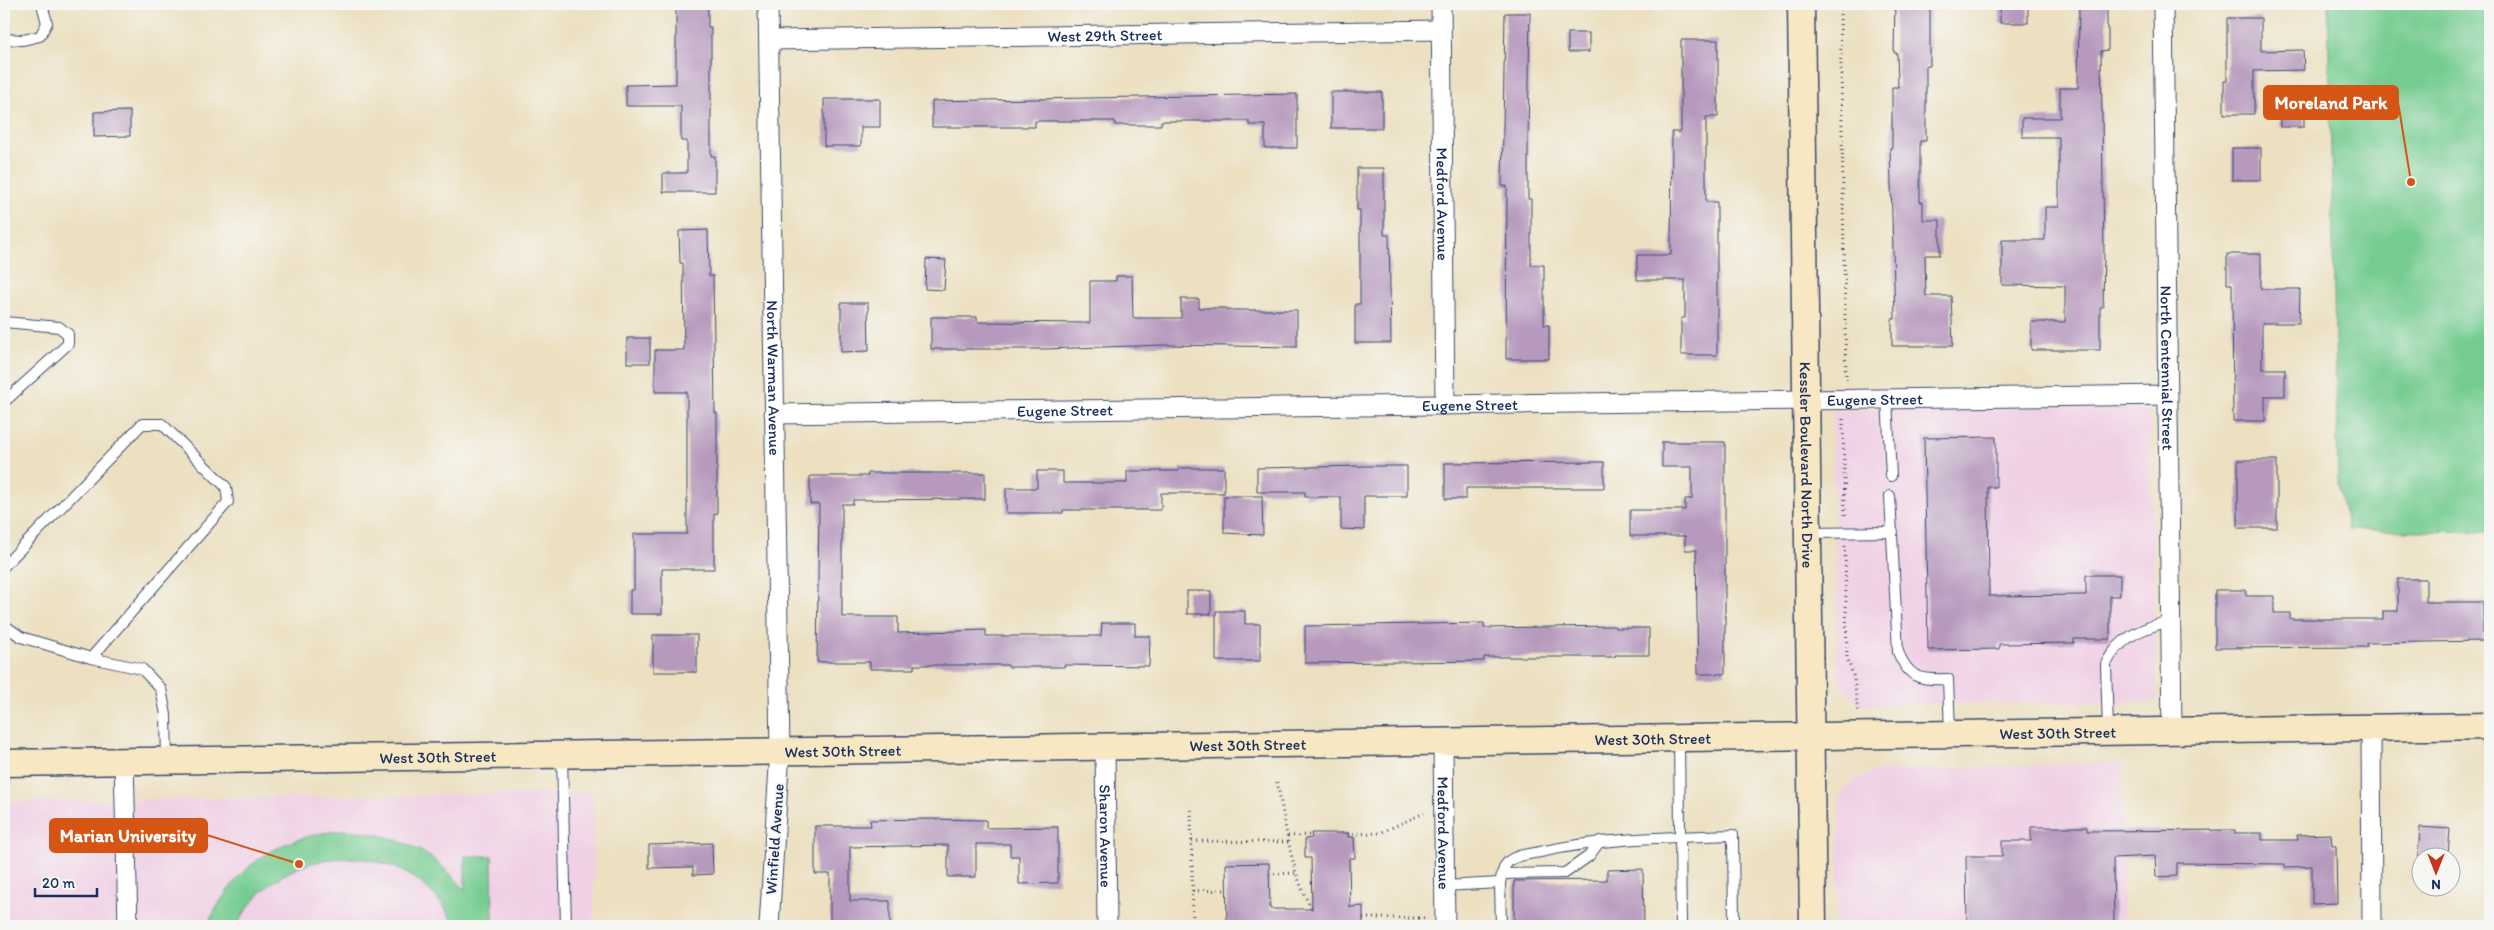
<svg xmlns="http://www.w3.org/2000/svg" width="2494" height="930" font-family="Itim,sans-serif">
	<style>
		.built { fill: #f0d0e5 }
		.green { fill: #74cc91; stroke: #487e78 }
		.building { fill: #b699bd }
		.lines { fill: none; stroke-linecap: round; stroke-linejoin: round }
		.lane-casing { stroke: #3a4a6d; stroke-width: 12 }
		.street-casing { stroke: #3a4a6d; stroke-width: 21 }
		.secondary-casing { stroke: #3a4a6d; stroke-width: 29 }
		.path { stroke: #3a4a6d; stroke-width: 3; stroke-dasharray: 1 4; stroke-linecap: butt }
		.lane { stroke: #fff; stroke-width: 10 }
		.street { stroke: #fff; stroke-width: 19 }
		.secondary { stroke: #f7e8c3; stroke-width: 26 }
		.labels { text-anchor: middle; stroke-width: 4.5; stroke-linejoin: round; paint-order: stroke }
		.street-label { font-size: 16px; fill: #1b2f5e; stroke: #f6f6f2 }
		.leader { fill: none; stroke: #d45514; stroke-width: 2 }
		.callout-dot { fill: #d45514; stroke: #f6f6f2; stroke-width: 2 }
		.callout { fill: #d45514; stroke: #d45514; stroke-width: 2 }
		.callout-label { font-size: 18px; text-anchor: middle; font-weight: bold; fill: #fff }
	</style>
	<rect width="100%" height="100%" fill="#f6f6f2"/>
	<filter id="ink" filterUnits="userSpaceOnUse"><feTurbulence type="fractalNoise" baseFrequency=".02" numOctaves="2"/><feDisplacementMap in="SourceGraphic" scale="10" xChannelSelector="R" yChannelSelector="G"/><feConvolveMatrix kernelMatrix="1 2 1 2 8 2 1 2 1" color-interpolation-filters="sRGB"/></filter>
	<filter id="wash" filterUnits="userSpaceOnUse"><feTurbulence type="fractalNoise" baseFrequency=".0096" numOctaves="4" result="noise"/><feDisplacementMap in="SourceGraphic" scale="20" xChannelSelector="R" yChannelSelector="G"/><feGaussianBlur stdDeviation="1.12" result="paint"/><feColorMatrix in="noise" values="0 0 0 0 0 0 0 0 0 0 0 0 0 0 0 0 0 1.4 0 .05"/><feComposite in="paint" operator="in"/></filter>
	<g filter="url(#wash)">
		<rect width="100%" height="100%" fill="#ece0c1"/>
		<g class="built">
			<path d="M2149,405l8,297 -296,3 -14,-14 -9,-14 -6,-266z"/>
			<path d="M2122,762l1,164h-286l3,-131 15,-15 21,-9z"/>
			<path d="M593,792l1,134h-590v-124z"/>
		</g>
		<g class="green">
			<path d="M2328,4h162v528l-142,-2 -10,-45z"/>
			<path d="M346,830c52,5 86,20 119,60v-34h27l1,70h-38c-43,-92 -175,-89 -218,0h-30c29,-62 71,-90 139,-96z"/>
		</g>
		<g id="blocks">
			<g class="building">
				<path d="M676,4h32v23h3v129h4v36h-52v-19h24v-32h-6v-35h-55v-21l50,-1z"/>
				<path d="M1895,4h30v5h5v57h-4v75h-6v61h3v18h17v35h-15l1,41h25l2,50h-61v-27h3l-5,-171h2v-61h6l-1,-34h-3z"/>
				<rect x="2000" y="4" width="28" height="19"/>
				<path d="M2079,4h28v25h1v21l-7,1 3,201 -1,55h-3v43h-69v-28h34v-36l-63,-1v-45h43v-33h14v-70h-37v-19h38v-30h18z"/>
				<path d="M1505,13h25l-2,129v57h3v66h13v60h5v34h-43l1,-173h-5z"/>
				<path d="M2227,18h34v33l42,-1 1,20 -50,1v43h-30v-33h3z"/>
				<rect x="1568" y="33" width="21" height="19"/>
				<path d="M1681,40h37v77h-12v85h11v153h-36v-37h4v-38h-48v-25h34l1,-123h9z"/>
				<rect x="1331" y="92" width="51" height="36"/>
				<path d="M1297,94v54h-32v-23h-16v-4h-88v4h-46v-4h-80v6h-103v-26z"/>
				<path d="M824,99h56v28h-19v19h-37z"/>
				<rect x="2280" y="107" width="24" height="20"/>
				<path d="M130,111v25l-36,1v-25z"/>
				<rect x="2232" y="148" width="29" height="32"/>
				<path d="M1357,168h27v67h5l2,108h-36v-39h5v-94h-3z"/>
				<path d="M708,230l1,46h4l2,137h2v101h-3v55h-52v45h-32v-24h4v-56h53v-142h-32v-42h29l-1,-87h-3l-1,-32z"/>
				<path d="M2227,254h34v35h39l-1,34h-37v46h23v27h-20v25h-32l-1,-137h-5z"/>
				<path d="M926,259l20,1 -2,30 -19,-1z"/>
				<path d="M1116,276h16l1,42h48v-19h18v9h28v2h70v37l-134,-2 -119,4h-113v-32h46v5l113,1v-42h26z"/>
				<path d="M841,303h27l1,48 -28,1z"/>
				<rect x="627" y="338" width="23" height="25"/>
				<path d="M1996,437v50h-8l1,109 97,-1v-20h34v21h-10v43h-36v4l-75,1v5l-71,1 -4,-212z"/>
				<path d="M1662,442h63v232h-27l-2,-124h-11v-14h-55v-26h55v-11h7v-32h-30z"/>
				<rect x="2238" y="460" width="39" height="68"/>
				<path d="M1604,462v26h-138v11h-21v-36z"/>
				<path d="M1366,466h41v30h-43v34l-23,-1v-32h-36v-5h-48v-24z"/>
				<path d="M1179,468h45v25h-63v17h-98v3h-57v-25h31v-17h26v12h64v-12h52z"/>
				<path d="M868,473h117v26l-132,1v4h-11v113h56v16l88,-3v6h115l1,-13h33v13h15l-1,30 -85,-1v2h-56v-2h-94v4h-44v-7h-53l2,-158h-9v-28h58z"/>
				<path d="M1224,496h38l1,39 -39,-2z"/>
				<path d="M2398,579h28v23h57v39l-116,2v4l-152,1v-58h31v6h28v17h16v6h93v-8h15z"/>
				<rect x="1187" y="591" width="24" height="23"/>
				<path d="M1216,611h29v13h15v37h-44z"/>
				<path d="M1484,623v5l131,-2v2h34v27h-34v2h-131v4l-179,2v-37z"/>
				<rect x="653" y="635" width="44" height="37"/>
				<path d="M929,819l57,1v8l72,-1v56l-39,1v-28h-9v-12h-34v33h-28v-32l-98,2v54h40v25h-60v-52h-15v-48h56l-1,-6z"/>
				<path d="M2031,827h56v4l148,-1v3h27v7h36l-1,-5 34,-1 1,12h4l1,57 -25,1v-38l-27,1v-3l-108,-1v13l-21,1 -1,-21 -42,2 1,68h-147l-1,-70h36v-15h29z"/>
				<path d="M2420,827l30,2 -2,27 -30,3z"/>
				<path d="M1311,833h37v4h6l1,21h-6l1,49 13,-1v20h-136l-1,-62 43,-1 1,46h42l-1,-51h-6v-19l7,-1z"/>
				<path d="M712,843l1,31 -20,1v-8l-44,1v-23z"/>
				<path d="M1643,869l1,57h-130v-45l93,-1v-10z"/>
			</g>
		</g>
	</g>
	<g filter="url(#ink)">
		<use href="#blocks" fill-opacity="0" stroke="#3a4a6d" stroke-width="1"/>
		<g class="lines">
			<defs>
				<g id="lane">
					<path d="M4,39l19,1 17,-4 7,-13 -5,-19"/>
					<path d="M4,322l55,5 9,7v10l-64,58"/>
					<path d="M1887,398l4,78"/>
					<path d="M1890,496l8,156c11,27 22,28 50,27l2,54"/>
					<path d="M1809,533l84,-1"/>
					<path d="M4,566l138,-142h20l64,63 2,15 -137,156"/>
					<path d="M4,625l17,12 70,21 51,11 19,20 5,26 1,46"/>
					<path d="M2108,731l-2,-67c13,-27 38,-37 65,-43"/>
					<path d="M1679,737l2,189"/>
					<path d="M562,755l4,171"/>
					<path d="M1502,874l63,-1 24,-17 11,-15"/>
					<path d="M1500,883l1,43"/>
					<path d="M1444,886l56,-3c2,-7 2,-15 8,-21 7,-7 22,-8 32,-10 63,-14 129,-15 193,-17l1,91"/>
				</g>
				<g id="street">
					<path id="s1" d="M768,4l12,747 -11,175"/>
					<path id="s2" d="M1441,4l4,400"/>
					<path id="s3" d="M2163,4l9,727"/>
					<path id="s4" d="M769,40l672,-10"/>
					<path id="s5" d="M774,414l1394,-19"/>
					<path d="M2371,727l1,199"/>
					<path id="s6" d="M1443,741l2,185"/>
					<path id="s7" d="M1105,746l2,180"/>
					<path d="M124,761l4,165"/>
				</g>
				<g id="secondary">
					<path id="s8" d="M1801,4l12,922"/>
					<path id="s9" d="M4,763l2486,-37"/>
				</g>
			</defs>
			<use href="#lane" class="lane-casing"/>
			<use href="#street" class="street-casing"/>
			<use href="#secondary" class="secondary-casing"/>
			<g class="path">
				<path d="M1840,4l6,376"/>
				<path d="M1843,419l2,99"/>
				<path d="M1845,546l2,111 7,21 4,36"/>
				<path d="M1277,782c9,42 13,90 35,127"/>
				<path d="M1191,810l2,116"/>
				<path d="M1348,834l32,-1 44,-20"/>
				<path d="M1288,836l23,-1"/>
				<path d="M1192,841l98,1"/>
				<path d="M1269,874l28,-1"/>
				<path d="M1193,891l34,-1"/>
				<path d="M1363,918h62"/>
			</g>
			<use href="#lane" class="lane"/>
			<use href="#street" class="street"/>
			<use href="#secondary" class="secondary"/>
		</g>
	</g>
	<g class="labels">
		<g class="street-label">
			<text dy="6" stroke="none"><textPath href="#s4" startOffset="336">West 29th Street</textPath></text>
			<text dy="6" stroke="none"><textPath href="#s2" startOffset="200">Medford Avenue</textPath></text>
			<text dy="6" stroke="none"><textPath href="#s3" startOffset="364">North Centennial Street</textPath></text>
			<text dy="6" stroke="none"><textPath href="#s1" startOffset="374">North Warman Avenue</textPath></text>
			<text dy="6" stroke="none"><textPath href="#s5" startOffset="1101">Eugene Street</textPath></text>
			<text dy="6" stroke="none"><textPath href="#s5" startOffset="696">Eugene Street</textPath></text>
			<text dy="6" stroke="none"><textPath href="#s5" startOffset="291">Eugene Street</textPath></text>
			<text dy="6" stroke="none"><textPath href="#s8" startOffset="461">Kessler Boulevard North Drive</textPath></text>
			<text dy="6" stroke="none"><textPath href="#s9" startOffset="2054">West 30th Street</textPath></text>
			<text dy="6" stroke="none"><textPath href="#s9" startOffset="1649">West 30th Street</textPath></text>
			<text dy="6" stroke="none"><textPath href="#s9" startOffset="1244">West 30th Street</textPath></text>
			<text dy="6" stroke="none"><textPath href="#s9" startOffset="839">West 30th Street</textPath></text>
			<text dy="6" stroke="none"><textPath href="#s9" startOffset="434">West 30th Street</textPath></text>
			<text dy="6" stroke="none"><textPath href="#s6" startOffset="92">Medford Avenue</textPath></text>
			<text dy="6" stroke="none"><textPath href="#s7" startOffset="90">Sharon Avenue</textPath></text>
			<text transform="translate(774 839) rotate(-86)" y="6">Winfield Avenue</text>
		</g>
	</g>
	<path class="leader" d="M2411 182L2398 102M299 864L207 835"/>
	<g class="callout-dot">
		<circle cx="2411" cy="182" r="5"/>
		<circle cx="299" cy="864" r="5"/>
	</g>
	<g class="callout">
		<rect x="2264" y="86" width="134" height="33" rx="5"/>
		<rect x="50" y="819" width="157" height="33" rx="5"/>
	</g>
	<g class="callout-label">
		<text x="2331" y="109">Moreland Park</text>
		<text x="128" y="842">Marian University</text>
	</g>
	<rect width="2494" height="930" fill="none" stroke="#f6f6f2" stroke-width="20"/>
	<g transform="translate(2436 872) rotate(180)"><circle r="24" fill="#f6f6f2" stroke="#9ea6b7"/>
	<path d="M0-4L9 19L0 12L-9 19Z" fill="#c8321e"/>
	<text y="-8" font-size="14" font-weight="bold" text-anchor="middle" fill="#1b2f5e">N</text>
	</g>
	<path d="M35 888v8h62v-8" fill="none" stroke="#1b2f5e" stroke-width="2.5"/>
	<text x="42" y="888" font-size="15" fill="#1b2f5e" stroke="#f6f6f2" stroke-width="4" paint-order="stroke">20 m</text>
</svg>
